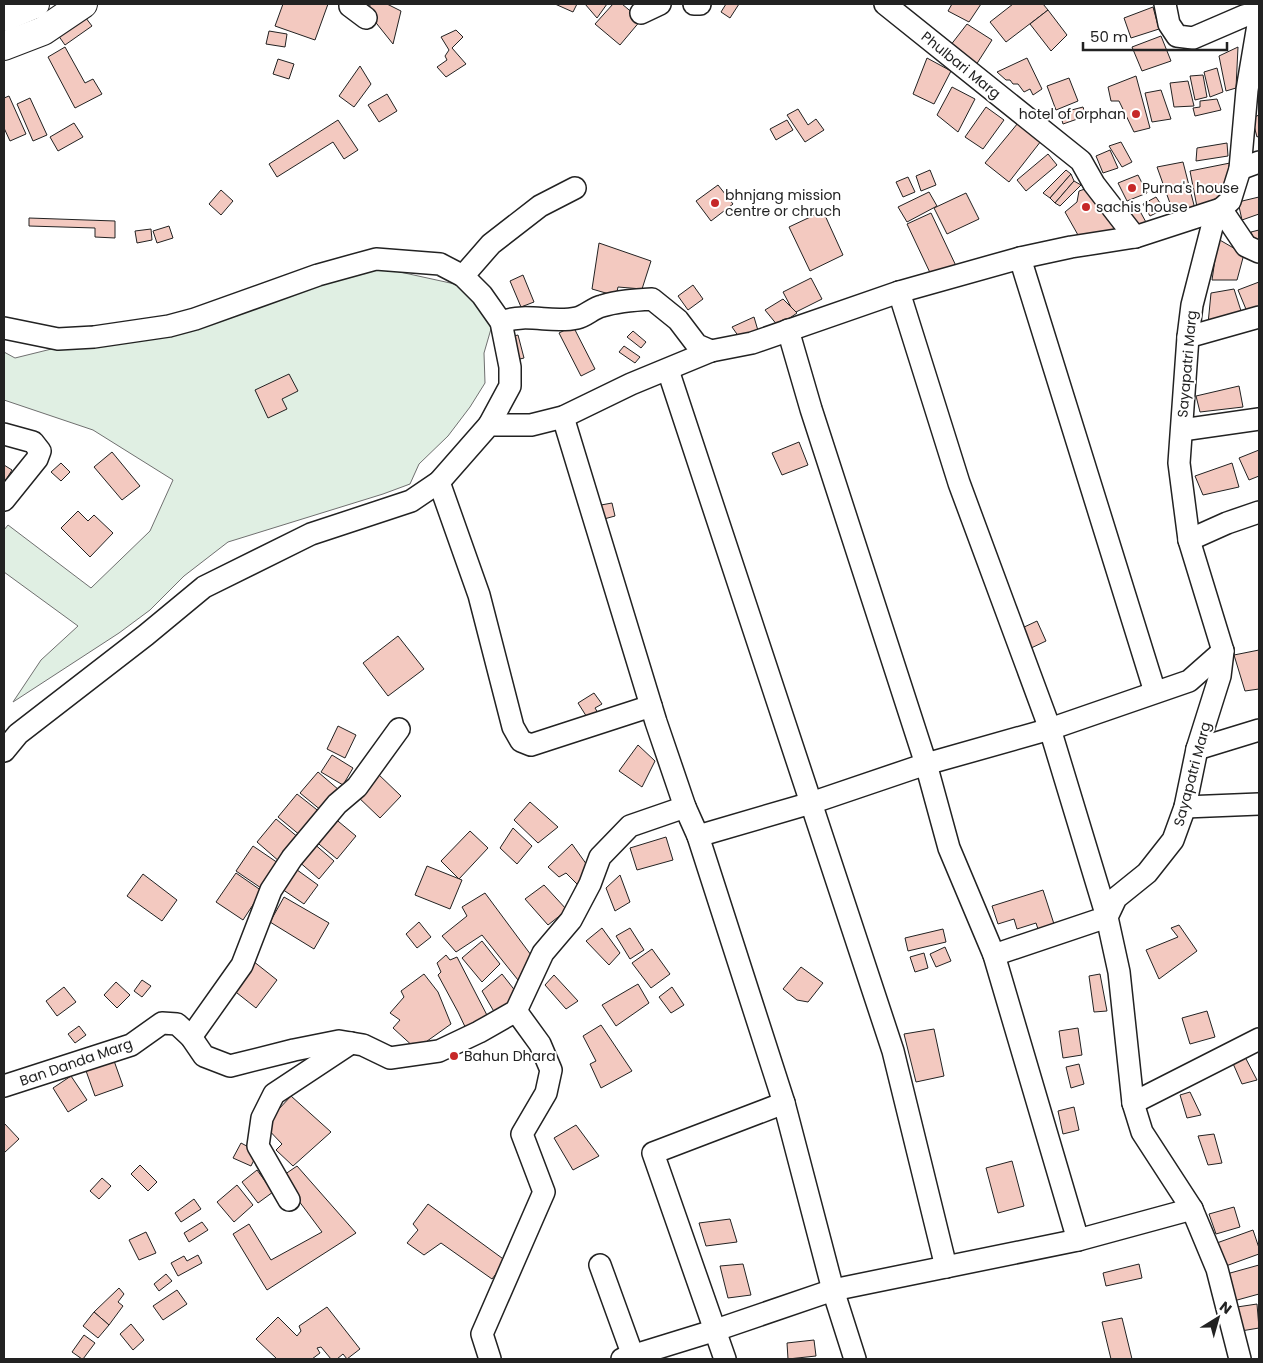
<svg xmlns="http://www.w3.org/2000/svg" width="1263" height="1363" font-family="Poppins,sans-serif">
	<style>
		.green { fill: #e0efe3; stroke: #6f6f6f }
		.building { fill: #f3c9c0; stroke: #222 }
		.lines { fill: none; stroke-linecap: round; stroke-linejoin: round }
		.minor-casing { stroke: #222; stroke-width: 24 }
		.major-casing { stroke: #222; stroke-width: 30 }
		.minor { stroke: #fff; stroke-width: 21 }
		.major { stroke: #fff; stroke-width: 28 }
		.poi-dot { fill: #c62828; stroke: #fff; stroke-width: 2 }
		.labels { text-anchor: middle; stroke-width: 4; stroke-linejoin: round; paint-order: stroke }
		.street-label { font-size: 14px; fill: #222; stroke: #fff }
		.poi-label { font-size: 14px; fill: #222; stroke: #fff; text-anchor: start }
	</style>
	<rect width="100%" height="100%" fill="#fff"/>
	<path class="green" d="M377,267l87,19 29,36 -9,31 1,30 -15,24 -22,29 -29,28 -9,20 -27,10 -155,48 -44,34 -34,34 -31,23 -106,69 28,-42 37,-34 -74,-54v-42l4,-5 83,63 59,-57 23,-51 -80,-50 -89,-30v-48l11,6 308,-76z"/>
	<g class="building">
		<path d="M283,4h45l-13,36 -40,-14z"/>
		<path d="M370,4h17l14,7 -8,33 -24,-30z"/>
		<path d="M555,4h22l-4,8z"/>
		<path d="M585,4h22l-10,14z"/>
		<path d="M613,4h9l19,16 -21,25 -25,-21z"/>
		<path d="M726,4h13l-9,14 -9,-6z"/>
		<path d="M952,4h29l-12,18 -21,-11z"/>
		<path d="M1013,4h30l5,6 -42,32 -16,-20z"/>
		<path d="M1153,7l6,22 -28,9 -7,-20z"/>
		<path d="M79,9l13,17 -27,19 -12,-17z"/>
		<path d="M1048,10l19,25 -16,16 -21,-27z"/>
		<path d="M967,24l25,16 -16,25 -26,-19z"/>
		<path d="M456,30l7,7 -11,11 14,16 -20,13 -9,-10 10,-7 -2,-4 4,-6 -8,-13z"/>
		<path d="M269,31l18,3 -2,13 -19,-3z"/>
		<path d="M1161,36l10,25 -29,10 -10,-24z"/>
		<path d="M65,47l20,36 8,-4 9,15 -27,14 -27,-51z"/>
		<path d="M1238,47l-2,41 -10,3 -7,-35z"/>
		<path d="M927,58l24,13 -17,33 -21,-10z"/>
		<path d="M1027,58l15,31 -9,6 -3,-6 -6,3 -6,-8h-5l-3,-4h-4l-9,-8z"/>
		<path d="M278,59l16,5 -5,15 -16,-5z"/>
		<path d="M360,66l11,18 -17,23 -15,-11z"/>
		<path d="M1217,68l6,24 -13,5 -6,-25z"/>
		<path d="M1203,75l4,22 -12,3 -5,-24z"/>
		<path d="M1136,76l14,52 -16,4 -15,-31h-8l-3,-14z"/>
		<path d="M1069,78l9,23 -22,9 -9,-24z"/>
		<path d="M1188,81l6,25 -20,1 -4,-24z"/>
		<path d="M952,87l23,12 -17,33 -21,-17z"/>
		<path d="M1161,90l10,29 -19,3 -7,-29z"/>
		<path d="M387,94l10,17 -18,11 -11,-17z"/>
		<path d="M9,96l17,38 -16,7 -6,-13v-30z"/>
		<path d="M30,98l17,37 -14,6 -16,-37z"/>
		<path d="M1217,99l4,11 -26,6 -2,-8 7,-1v-6z"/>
		<path d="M986,107l18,13 -21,29 -18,-12z"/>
		<path d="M1083,107l3,9 -23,8 -3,-11z"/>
		<path d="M798,109l10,16 8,-6 8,11 -19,12 -18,-27z"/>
		<path d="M1259,115v21l-2,1 -5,-19z"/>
		<path d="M338,120l20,30 -14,9 -11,-17 -56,35 -8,-13z"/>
		<path d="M787,120l6,10 -17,10 -6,-11z"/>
		<path d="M74,123l9,14 -25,14 -8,-14z"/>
		<path d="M1018,123l23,18 -32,41 -24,-19z"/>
		<path d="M1121,142l11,20 -10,5 -13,-21z"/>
		<path d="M1227,143l1,13 -32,5 1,-13z"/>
		<path d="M1110,150l8,18 -15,5 -7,-17z"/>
		<path d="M1048,154l9,11 -31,26 -9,-11z"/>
		<path d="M1183,162l13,51 -20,7 -19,-53z"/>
		<path d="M1230,163l-7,41 -25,8 -8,-41z"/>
		<path d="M930,170l6,15 -15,6 -5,-15z"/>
		<path d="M1066,170l5,4 -21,24 -7,-5z"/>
		<path d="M1071,174l3,7 -19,22 -5,-5z"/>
		<path d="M1138,175l9,18 -20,8 -9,-18z"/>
		<path d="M908,177l7,15 -12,5 -7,-15z"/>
		<path d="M1074,181l7,4 -21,21 -5,-3z"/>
		<path d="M718,185l15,19 -22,17 -15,-20z"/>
		<path d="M1088,188l34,39 -24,7 -20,1 -13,-23 12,-10 2,-11z"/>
		<path d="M221,190l12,11 -12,14 -12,-11z"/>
		<path d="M929,192l8,14 -30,16 -9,-15z"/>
		<path d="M966,193l13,26 -32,15 -13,-26z"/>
		<path d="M1156,197l8,12 -14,7 -7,-12z"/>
		<path d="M1259,197v17l-17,6 -4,-18z"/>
		<path d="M1136,204l11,20 -11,7 -13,-19z"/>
		<path d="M823,211l20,44 -33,16 -21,-44z"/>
		<path d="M931,213l26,55 -24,11 -26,-55z"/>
		<path d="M29,218l86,3v17l-20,-1v-9l-66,-2z"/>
		<path d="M169,226l4,12 -16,5 -4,-12z"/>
		<path d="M151,229l1,11 -15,3 -2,-12z"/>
		<path d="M1259,230v15h-3l-5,-13z"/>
		<path d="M1218,239l26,15 -7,26h-25z"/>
		<path d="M599,243l52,18 -9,28 -24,-2 -2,9 -24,-7z"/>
		<path d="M523,275l11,27 -13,5 -11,-26z"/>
		<path d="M811,278l11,21 -28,14 -11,-21z"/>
		<path d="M1259,282v30l-11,2 -10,-24z"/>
		<path d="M693,285l10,14 -15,11 -10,-14z"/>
		<path d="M1234,289l8,25 -34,10 3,-31z"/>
		<path d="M783,299l14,14 -19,13 -13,-16z"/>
		<path d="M754,317l5,17 -20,3 -7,-10z"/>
		<path d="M573,326l22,43 -14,7 -22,-43z"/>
		<path d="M633,331l13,11 -5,6 -14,-11z"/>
		<path d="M518,335l6,23 -12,3 -6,-23z"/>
		<path d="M624,346l16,11 -5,6 -16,-11z"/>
		<path d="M289,374l9,17 -16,8 5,10 -19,9 -13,-28z"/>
		<path d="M1239,386l4,21 -43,5 -4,-16z"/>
		<path d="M799,442l9,23 -26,10 -10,-22z"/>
		<path d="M1259,450v26l-10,4 -10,-22z"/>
		<path d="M112,452l28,34 -18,14 -28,-33z"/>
		<path d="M61,463l9,9 -9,9 -10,-9z"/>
		<path d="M1232,463l7,24 -36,8 -8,-19z"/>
		<path d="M4,465l8,5 -8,13z"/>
		<path d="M612,503l3,13 -11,3 -3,-14z"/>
		<path d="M78,511l10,10 6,-6 19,18 -23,24 -29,-29z"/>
		<path d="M1037,621l9,20 -17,8 -9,-20z"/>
		<path d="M398,636l26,33 -36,27 -25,-33z"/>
		<path d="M1259,650v39l-14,2 -11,-36z"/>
		<path d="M594,693l8,11 -7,4 5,8 -10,6 -12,-19z"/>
		<path d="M338,726l18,9 -11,23 -18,-9z"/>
		<path d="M638,745l17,16 -13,26 -23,-16z"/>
		<path d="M332,755l21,13 -10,17 -22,-13z"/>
		<path d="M318,772l21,18 -17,21 -22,-18z"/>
		<path d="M377,773l24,23 -21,22 -24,-23z"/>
		<path d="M297,794l24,19 -20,23 -23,-19z"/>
		<path d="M530,802l28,25 -20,16 -24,-23z"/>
		<path d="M333,817l23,19 -19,23 -23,-19z"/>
		<path d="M276,819l23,19 -19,24 -23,-20z"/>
		<path d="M513,828l19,18 -15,18 -17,-16z"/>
		<path d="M470,831l18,17 -29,31 -18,-18z"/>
		<path d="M666,837l7,23 -36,10 -7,-22z"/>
		<path d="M312,842l22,19 -15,18 -22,-19z"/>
		<path d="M572,844l20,28 -14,13 -12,-12 -7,4 -11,-10z"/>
		<path d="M253,846l25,17 -17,25 -25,-17z"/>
		<path d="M427,866l35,14 -12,29 -35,-14z"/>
		<path d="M293,867l25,18 -14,19 -25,-17z"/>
		<path d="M236,873l26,18 -19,29 -27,-18z"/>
		<path d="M143,874l34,26 -15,21 -35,-25z"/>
		<path d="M620,875l10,27 -15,9 -9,-23z"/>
		<path d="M544,885l23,25 -19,15 -23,-26z"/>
		<path d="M1043,890l11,34 -16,5 -2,-6 -19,6 -3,-10 -16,5 -6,-18z"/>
		<path d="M485,893l46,62 -13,25 -36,-45 -26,17 -14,-16 25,-20 -5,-9z"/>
		<path d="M284,897l45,26 -15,26 -44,-27z"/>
		<path d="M419,922l12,15 -14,11 -11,-14z"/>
		<path d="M1179,925l18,26 -38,28 -13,-29 32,-13 -7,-9z"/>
		<path d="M602,928l18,25 -11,12 -23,-24z"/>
		<path d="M630,928l14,22 -14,9 -14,-23z"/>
		<path d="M943,929l3,13 -38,9 -3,-13z"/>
		<path d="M482,941l18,23 -18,18 -20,-24z"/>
		<path d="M945,947l6,14 -15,6 -6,-13z"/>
		<path d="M652,949l18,25 -19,14 -19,-25z"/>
		<path d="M924,953l4,15 -13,4 -5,-15z"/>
		<path d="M446,955l4,5 7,-3 33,64 -22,12 -10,-21 -20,-37 3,-3 -4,-9z"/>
		<path d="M253,961l24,19 -21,28 -24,-19z"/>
		<path d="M801,967l22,16 -15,19 -11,-2 -14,-11z"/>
		<path d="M424,974l14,18 13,32 -35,25 -23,-21 7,-8 -10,-7 14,-16 -3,-6z"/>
		<path d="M502,974l18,23 -24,18 -14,-24z"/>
		<path d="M1100,974l7,37 -13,1 -5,-36z"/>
		<path d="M554,975l24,26 -12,8 -21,-24z"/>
		<path d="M142,980l9,6 -9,11 -8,-6z"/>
		<path d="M116,982l14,13 -13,13 -13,-13z"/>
		<path d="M638,984l11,19 -33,23 -14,-21z"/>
		<path d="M64,987l12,15 -19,14 -11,-15z"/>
		<path d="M672,987l12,18 -13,8 -12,-16z"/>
		<path d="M1207,1011l8,26 -25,7 -8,-26z"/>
		<path d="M601,1025l31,46 -31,17 -11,-24 6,-3 -13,-25z"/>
		<path d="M79,1026l7,9 -11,8 -7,-9z"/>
		<path d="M1078,1028l4,27 -19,3 -4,-27z"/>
		<path d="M934,1029l10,47 -28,6 -12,-48z"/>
		<path d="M1244,1055l13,25 -15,4 -11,-25z"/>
		<path d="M113,1058l10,28 -28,10 -10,-28z"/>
		<path d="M1079,1064l5,20 -13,4 -5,-21z"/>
		<path d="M71,1076l16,24 -19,12 -15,-24z"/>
		<path d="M1190,1092l11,23 -14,3 -7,-23z"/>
		<path d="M291,1096l40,36 -38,34 -17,-16 6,-6 -18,-19z"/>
		<path d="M1074,1107l5,23 -16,4 -5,-23z"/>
		<path d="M4,1123l15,16 -15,14z"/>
		<path d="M576,1125l23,31 -26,14 -19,-32z"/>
		<path d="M1214,1134l8,29 -14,2 -10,-29z"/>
		<path d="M241,1143l17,9 -7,14 -18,-8z"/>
		<path d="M1012,1161l12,45 -26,7 -12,-45z"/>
		<path d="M140,1165l17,17 -9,9 -17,-17z"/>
		<path d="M297,1166l59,67 -89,57 -34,-56 16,-10 22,36 51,-28 -41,-55z"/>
		<path d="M257,1170l16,22 -15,11 -16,-21z"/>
		<path d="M102,1178l9,8 -12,13 -9,-8z"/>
		<path d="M237,1185l16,20 -19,17 -17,-20z"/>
		<path d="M194,1199l7,10 -20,13 -6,-9z"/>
		<path d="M428,1204l78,57 -14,18 -51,-36 -17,12 -17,-12 11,-13 -5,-6z"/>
		<path d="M1234,1207l6,20 -24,7 -7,-20z"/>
		<path d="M730,1219l7,23 -31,4 -7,-23z"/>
		<path d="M202,1222l6,8 -19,12 -5,-9z"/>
		<path d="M1253,1230l6,18v6l-36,13 -9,-23z"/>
		<path d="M146,1232l10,21 -17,7 -10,-20z"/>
		<path d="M198,1255l4,8 -24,13 -7,-13 13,-7 3,5z"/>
		<path d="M743,1264l8,31 -23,3 -8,-32z"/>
		<path d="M1139,1264l3,14 -36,8 -3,-13z"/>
		<path d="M1259,1265v29l-29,8 -7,-27z"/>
		<path d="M166,1274l6,7 -13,10 -5,-7z"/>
		<path d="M119,1288l5,6 -6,8 5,4 -14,19 -15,-13z"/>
		<path d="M177,1290l10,14 -24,16 -10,-14z"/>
		<path d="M1257,1304l2,24 -18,3 -4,-24z"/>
		<path d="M327,1307l33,42 -13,10 -4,-5 -6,5h-6l-10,-12 -4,1 3,5 -8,6h-35l-21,-20 22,-22 19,19 4,-5 -2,-5z"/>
		<path d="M94,1312l15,13 -11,13 -15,-12z"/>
		<path d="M1122,1318l10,41h-21l-9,-37z"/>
		<path d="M131,1324l13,16 -11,10 -13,-16z"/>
		<path d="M84,1335l11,8 -12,16h-1l-10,-7z"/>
		<path d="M814,1340l2,16 -28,3 -1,-16z"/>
	</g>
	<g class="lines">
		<defs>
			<g id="minor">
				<path d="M350,4v2l16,12"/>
				<path d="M694,4h6"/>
				<path d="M885,4l196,157 13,23 41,53"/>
				<path d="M1165,4l4,20 8,12 16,2 51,-22 15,-4"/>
				<path d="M641,13l19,-9"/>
				<path d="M1240,169l19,-7"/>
				<path d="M1020,258l135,434"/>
				<path d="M463,276l28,-32 49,-38 35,-18"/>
				<path d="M899,292l60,191 91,246 57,188 -113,38"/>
				<path d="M501,322c27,-10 50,2 76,-4 9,-2 16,-10 25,-12 16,-5 33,-6 50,-7l26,21 19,25 14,6"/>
				<path d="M4,328l54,11 36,-2 75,-11 26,-7 123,-44 58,-16 64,5 23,12 19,19 19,27 9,45v19l-21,39"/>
				<path d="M788,330l23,79 115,355 23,84 45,107 84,285"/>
				<path d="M1188,337l71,-20"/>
				<path d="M668,370l225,681 53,216"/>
				<path d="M563,417l93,305 29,85 13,29 86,267 49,187 22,69"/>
				<path d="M1182,430l77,-11"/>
				<path d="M4,434l29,8 7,9 -3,8 -33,41"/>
				<path d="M439,482l40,113 34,132 8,14 10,4 120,-39"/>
				<path d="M1189,540l38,-17 32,-11"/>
				<path d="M1197,749l62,-19"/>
				<path d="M4,751l14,-17 128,-99 58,-48 107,-53 100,-33 28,-19 50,-57h42l32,-8 68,-33 80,-33 41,-8 147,-51 121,-34 51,-11 64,-10 86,-28 25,37 13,6"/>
				<path d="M1185,807l74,-3"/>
				<path d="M698,836l113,-33 115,-39 124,-35 139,-48 34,-30"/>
				<path d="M191,1037l51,-72 29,-75 21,-32 45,-54 20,-17 42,-58"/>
				<path d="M4,1086l127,-41 31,-22 15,1 14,13 13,19 26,10 64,-16 45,-9 24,4 27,13 49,-7 40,-19 37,-21 27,-58 28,-33 19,-36 10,-27 30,-31 55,-19"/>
				<path d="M1133,1103l126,-64"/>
				<path d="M289,1200l-31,-54 4,-28 12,-24 77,-51"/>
				<path d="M600,1265l33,91"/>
				<path d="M490,1359l-8,-25 62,-142 -22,-58 24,-41 5,-23 -11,-26 -24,-33"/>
				<path d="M622,1359l94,-29 117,-40 245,-50 114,-31"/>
				<path d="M725,1359l-72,-206 131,-50"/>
				<path d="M1240,1359l-23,-90 -25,-60 -50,-77 -9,-29 -14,-131 -12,-55 9,-19 31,-25 26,-33 12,-33 12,-58 23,-73 3,-25 -34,-111 -10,-77 9,-126 4,-32 21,-82 8,-14 9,-8 10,-32 7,-79 12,-71"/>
			</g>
			<g id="major">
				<path d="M4,17l31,-13"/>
				<path d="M4,46l39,-15 40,-27"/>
			</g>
		</defs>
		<use href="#minor" class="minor-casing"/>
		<use href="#major" class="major-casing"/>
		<use href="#minor" class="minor"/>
		<use href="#major" class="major"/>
	</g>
	<g class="poi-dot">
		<circle cx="1136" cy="114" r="5"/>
		<circle cx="1132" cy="188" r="5"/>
		<circle cx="715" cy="203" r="5"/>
		<circle cx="1086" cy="207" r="5"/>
		<circle cx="454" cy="1056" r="5"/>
	</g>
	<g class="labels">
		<g class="street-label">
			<text transform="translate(961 65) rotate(39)" y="5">Phulbari Marg</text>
			<text transform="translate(1187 364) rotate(-85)" y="5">Sayapatri Marg</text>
			<text transform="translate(1192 774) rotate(-75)" y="5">Sayapatri Marg</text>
			<text transform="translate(76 1062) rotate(-19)" y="5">Ban Danda Marg</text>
		</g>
		<g class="poi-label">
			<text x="1126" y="119" text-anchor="end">hotel of orphan</text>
			<text x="1142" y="193">Purna's house</text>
			<text x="725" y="200">bhnjang mission<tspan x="725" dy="16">centre or chruch</tspan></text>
			<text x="1096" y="212">sachis house</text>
			<text x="464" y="1061">Bahun Dhara</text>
		</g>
	</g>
	<rect width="1263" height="1363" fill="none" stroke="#222222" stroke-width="10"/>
	<g transform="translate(1218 1318) rotate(37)" stroke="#ffffff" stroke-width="4" paint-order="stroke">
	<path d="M0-4L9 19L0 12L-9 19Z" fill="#222222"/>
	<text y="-8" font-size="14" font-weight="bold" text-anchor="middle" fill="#222222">N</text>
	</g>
	<path d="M1083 42v8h144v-8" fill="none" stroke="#222222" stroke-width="2.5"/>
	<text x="1090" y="42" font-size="15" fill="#222222" stroke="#ffffff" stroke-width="4" paint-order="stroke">50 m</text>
</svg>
